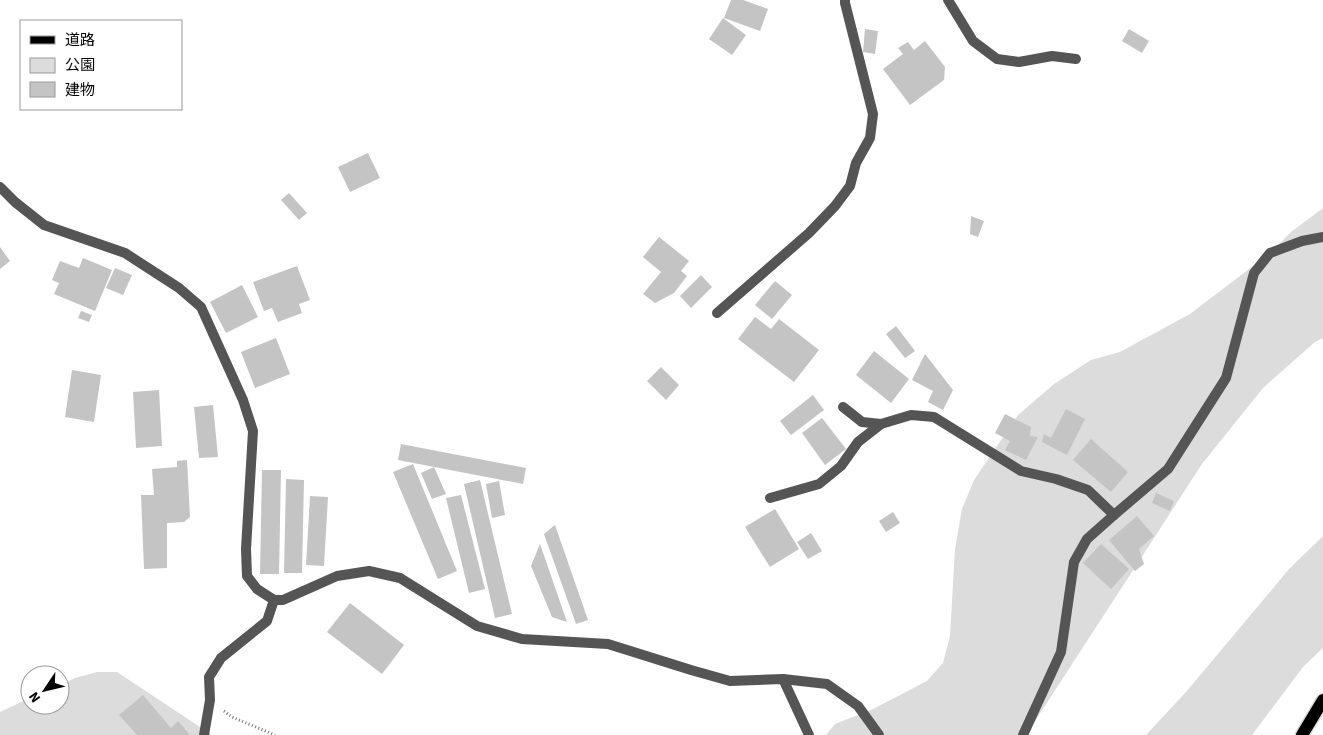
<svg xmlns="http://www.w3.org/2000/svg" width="1323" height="735" font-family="'Source Sans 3','Noto Sans JP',sans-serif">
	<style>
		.green { fill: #dcdcdc }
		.building { fill: #c4c4c4 }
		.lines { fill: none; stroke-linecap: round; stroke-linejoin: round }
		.primary-casing { stroke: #dbdbdb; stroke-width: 15 }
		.path { stroke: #777; stroke-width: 3; stroke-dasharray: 1 2.5; stroke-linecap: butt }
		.minor { stroke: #555; stroke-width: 10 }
		.primary { stroke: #000; stroke-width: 12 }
	</style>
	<rect width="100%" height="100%" fill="#fff"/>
	<g class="green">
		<path d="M1323,208v130l-8,4 -52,46 -61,76 -176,271h-200l9,-11 38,-15 54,-28 16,-18 7,-27 5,-87 7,-40 12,-29 44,-65 36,-31 37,-24 29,-8 70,-38 80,-61 21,-21z"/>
		<path d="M1323,536v112l-20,19 -51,68h-106l40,-43 104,-124z"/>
		<path d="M97,672h20l95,63h-212v-23l30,-14v7h30v-20l15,-7z"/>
	</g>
	<g class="building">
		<path d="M731,0h12l25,9 -8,22 -36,-13z"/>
		<path d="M723,18l23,17 -14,20 -23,-16z"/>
		<path d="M865,29l13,2 -3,23 -12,-2z"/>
		<path d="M1129,29l20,12 -7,12 -20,-12z"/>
		<path d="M925,41l20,26 -1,13 -34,25 -27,-36 20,-15 -5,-6 10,-6 6,8z"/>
		<path d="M368,153l12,25 -30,14 -12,-25z"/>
		<path d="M289,193l18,20 -8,7 -18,-20z"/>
		<path d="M971,216l13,5 -6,16 -8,-3z"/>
		<path d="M659,237l30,24 -8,10 6,5 -13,17 -19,10 -12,-9 18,-22 -18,-15z"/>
		<path d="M0,247l10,14 -10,8z"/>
		<path d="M83,258l29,12 -17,41 -41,-17 5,-11 -7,-3 8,-19 19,7z"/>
		<path d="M297,266l13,34 -11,4 3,9 -24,9 -6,-14 -8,3 -11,-29z"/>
		<path d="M115,268l17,7 -9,20 -17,-7z"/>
		<path d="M701,275l11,12 -21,21 -11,-12z"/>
		<path d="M775,281l17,14 -20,24 -17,-14z"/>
		<path d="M242,285l16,32 -32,16 -16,-31z"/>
		<path d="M81,311l11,4 -3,7 -11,-4z"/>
		<path d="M755,317l16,12 8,-10 40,31 -25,32 -56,-43z"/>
		<path d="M896,326l19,25 -10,7 -19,-24z"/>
		<path d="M276,338l14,36 -35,14 -14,-36z"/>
		<path d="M874,351l35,28 -18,24 -35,-28z"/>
		<path d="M925,354l28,36 -10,20 -15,-8 5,-11 -21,-11z"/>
		<path d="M661,367l18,18 -13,15 -19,-19z"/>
		<path d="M72,370l29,5 -7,47 -29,-5z"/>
		<path d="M159,390l3,56 -26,2 -3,-56z"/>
		<path d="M813,395l11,15 -33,25 -11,-14z"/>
		<path d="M213,405l5,52 -19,1 -5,-51z"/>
		<path d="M1066,409l19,10 -18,36 -25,-13 2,-8 7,4z"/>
		<path d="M1005,414l26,13 -1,9 8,1 -12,23 -21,-10 5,-9 -15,-8z"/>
		<path d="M822,418l24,31 -21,16 -23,-32z"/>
		<path d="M1091,439l37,33 -17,20 -38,-32z"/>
		<path d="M401,444l125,24 -3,16 -125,-24z"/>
		<path d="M187,460l3,57 -6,5 -17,1v45l-23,1 -3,-74h13l-2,-26 25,-2v-6z"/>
		<path d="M413,464l44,107 -19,8 -45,-107z"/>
		<path d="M434,467l12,27 -14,5 -11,-26z"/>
		<path d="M262,470h19l-2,104h-19z"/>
		<path d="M286,479l18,1 -2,93h-18z"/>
		<path d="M480,480l32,134 -17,4 -31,-134z"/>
		<path d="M499,481l6,34 -13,3 -6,-34z"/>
		<path d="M1156,493l18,8 -4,10 -18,-8z"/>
		<path d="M461,495l24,94 -16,4 -23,-95z"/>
		<path d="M310,496l18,1 -4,69 -18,-1z"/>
		<path d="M775,509l24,40 -29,18 -25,-40z"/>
		<path d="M893,512l7,11 -14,9 -7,-11z"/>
		<path d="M1137,516l17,20 -15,13 5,15 -9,7 -26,-31z"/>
		<path d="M555,525l33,95 -12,4 -32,-90z"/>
		<path d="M811,533l11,18 -14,8 -11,-17z"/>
		<path d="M540,544l27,78 -15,-5 -21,-51z"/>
		<path d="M1101,544l28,25 -18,20 -28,-26z"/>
		<path d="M350,603l54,42 -22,29 -55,-42z"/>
		<path d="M143,695l28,33 7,-7 12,14h-53l-18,-20z"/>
	</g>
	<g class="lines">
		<defs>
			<path id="primary" d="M1302,735l21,-35"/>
		</defs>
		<use href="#primary" class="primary-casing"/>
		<path class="path" d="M224,711l8,6 43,18"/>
		<g class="minor">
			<path d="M948,0l25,41 24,18 22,3 33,-6 24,3"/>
			<path d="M0,187l15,15 29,23 81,28 54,35 22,19 42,93 10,31 -7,118 1,27 10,13 17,11h9l54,-24 32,-5 31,7 77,48 45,13 86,5 83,26 39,11 53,-2 44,5 31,22 21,29"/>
			<path d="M717,313l92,-80 26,-27 15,-20 6,-23 14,-25 3,-24 -28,-111v-3"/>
			<path d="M843,407l19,15 19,2 30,-9 23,2 87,54 35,8 32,11 26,25"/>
			<path d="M770,498l49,-14 22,-18 17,-24 23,-18"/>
			<path d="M783,679l26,56"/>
			<path d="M204,735l6,-35 -1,-23 12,-19 46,-37 7,-21"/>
			<path d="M1023,735l38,-83 13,-90 13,-23 27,-24 54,-46 58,-91 28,-105 16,-20 32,-12 21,-4"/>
		</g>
		<use href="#primary" class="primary"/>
	</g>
	<rect x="20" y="20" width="162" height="90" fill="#ffffff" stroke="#999999"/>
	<rect x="30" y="36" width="25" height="8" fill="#000000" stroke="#999999"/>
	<text x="65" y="45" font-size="15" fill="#000000">道路</text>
	<rect x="30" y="58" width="25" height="15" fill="#dcdcdc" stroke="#999999"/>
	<text x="65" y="70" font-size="15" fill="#000000">公園</text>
	<rect x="30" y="82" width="25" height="15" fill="#c4c4c4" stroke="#999999"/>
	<text x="65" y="95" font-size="15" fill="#000000">建物</text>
	<g transform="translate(45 690) rotate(235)"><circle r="24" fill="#ffffff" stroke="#999999"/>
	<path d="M0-4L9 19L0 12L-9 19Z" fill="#000000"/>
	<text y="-8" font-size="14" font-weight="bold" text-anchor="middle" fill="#000000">N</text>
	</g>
</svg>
